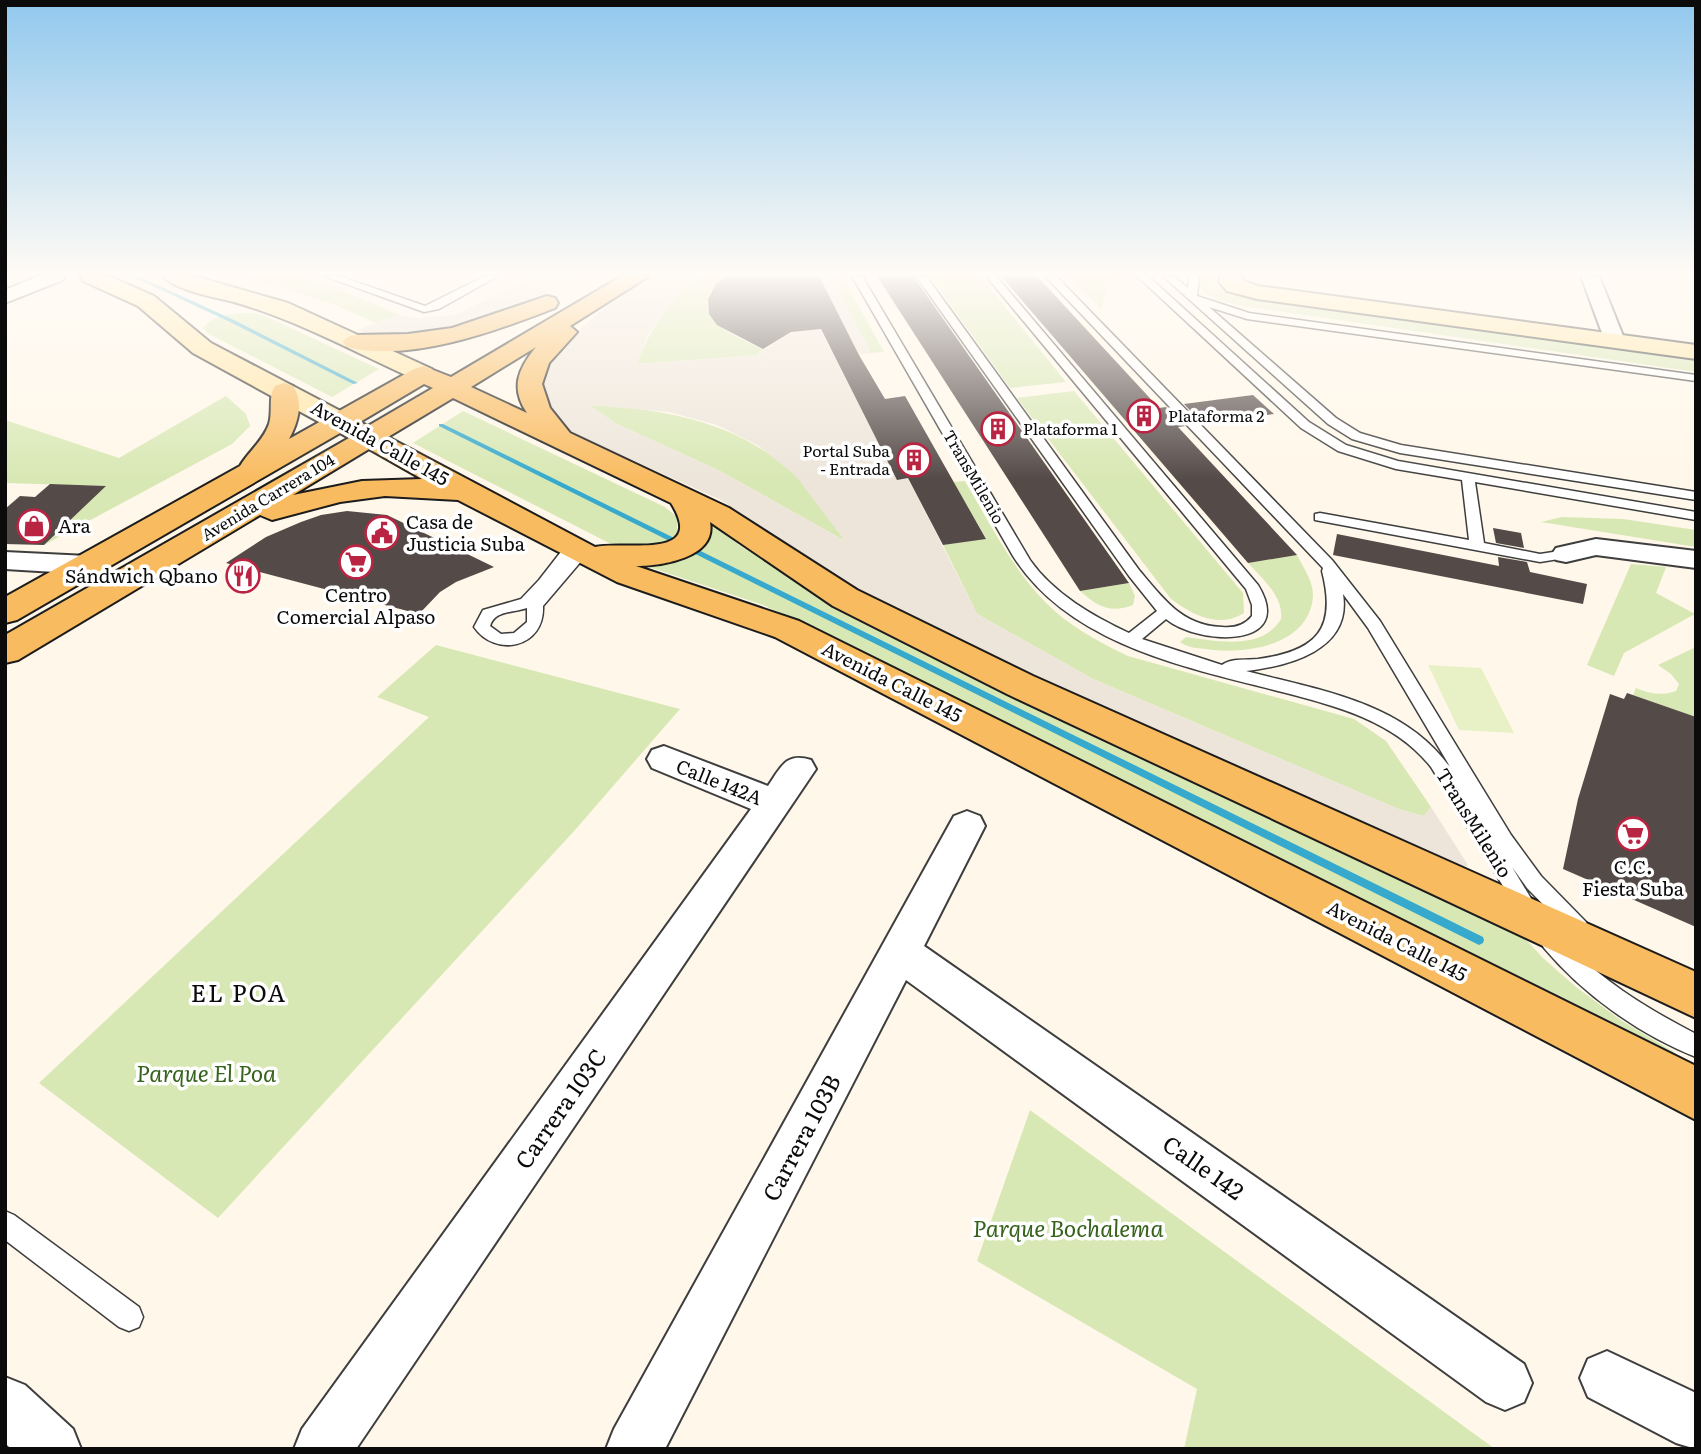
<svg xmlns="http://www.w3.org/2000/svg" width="1701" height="1454" font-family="Literata,serif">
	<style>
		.green { fill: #d8e8b4 }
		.pitch { fill: #e8f0c6 }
		.plaza { fill: #ede5da; fill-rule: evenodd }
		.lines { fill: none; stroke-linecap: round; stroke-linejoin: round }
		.stream { fill: #36a9cd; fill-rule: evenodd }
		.building { fill: #544a48 }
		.lane-casing { stroke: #3e3e3e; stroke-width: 3 }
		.street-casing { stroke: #3e3e3e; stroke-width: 4 }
		.secondary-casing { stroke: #2d2d2d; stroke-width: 4 }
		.primary-casing { stroke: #1c1c1c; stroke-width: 4 }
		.lane { fill: #fff; fill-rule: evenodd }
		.street { fill: #fff; fill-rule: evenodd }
		.secondary { fill: #ffe6a4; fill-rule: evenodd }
		.primary { fill: #f9bb60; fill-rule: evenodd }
		.labels { text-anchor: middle; stroke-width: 7; stroke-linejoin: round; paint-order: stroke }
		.far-poi-label { font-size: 16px; fill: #0b0b0b; stroke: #fff; text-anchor: start }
		.far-street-label { font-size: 16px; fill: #0b0b0b; stroke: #fff }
		.street-label { font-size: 19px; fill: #0b0b0b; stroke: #fff }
		.poi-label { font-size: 19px; fill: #0b0b0b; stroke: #fff; text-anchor: start }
		.near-park-label { font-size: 23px; font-style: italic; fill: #36621c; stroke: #fff }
		.near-street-label { font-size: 23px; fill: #0b0b0b; stroke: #fff }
		.near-neighbourhood-label { font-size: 24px; letter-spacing: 2px; fill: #0b0b0b; stroke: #fff }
	</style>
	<rect width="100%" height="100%" fill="#fff7e9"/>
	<g class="green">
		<path d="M240,276h53l35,9 72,30 -25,8 -41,-19z"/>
		<path d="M701,276h24c-45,37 6,59 38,73l-6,6 -120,9c13,-37 33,-63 64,-88z"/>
		<path d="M830,276h12l42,76 -13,1z"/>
		<path d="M930,276h50l86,106 -56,6z"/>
		<path d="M1068,276h50l-11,14 -6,19z"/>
		<path d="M1196,276h19v10l25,10 456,65v11l-454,-66c-20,-5 -41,-6 -46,-30z"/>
		<path d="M255,313l10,3 114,53 -47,28 -125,-64 -4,-5c12,-15 34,-15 52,-15z"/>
		<path d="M1074,391l169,202 1,20c-26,16 -51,2 -73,-14l-154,-201z"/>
		<path d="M226,396l20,18 4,12 -18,18 -188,101 61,-59 -100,-3v-63l114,38z"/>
		<path d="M589,405c75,4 148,16 205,69 20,19 36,46 53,68l-127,-71 -105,-48z"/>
		<path d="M463,411l202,96 12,10v18c-21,15 -42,15 -66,9l-198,-101z"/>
		<path d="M965,481c29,49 55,105 102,140 19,14 40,25 61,35l226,63 32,22 45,66 -7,9 -23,-6 -308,-131 -116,-65 -34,-69 43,-7 -33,-56z"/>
		<path d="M1562,517l61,2 73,11v17l-155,-25z"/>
		<path d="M712,521l27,24 103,64 505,247 170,74 26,28 33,29 46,34 52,31 1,14 -808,-411 -104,-50 -114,-38c32,-7 52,-14 63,-46z"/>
		<path d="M1297,555c6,12 16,26 16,40 -2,51 -69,60 -107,54 -9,-1 -18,-1 -26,-7l6,-5c31,4 76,14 95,-18 3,-22 -19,-41 -33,-56z"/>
		<path d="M1631,564l35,3 -10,26 39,21 -71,39 -10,23 -27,-11z"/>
		<path d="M1129,583l6,13 -2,9c-23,9 -36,1 -53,-14z"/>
		<path d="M436,645l244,64 -105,121 -357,388 -179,-135 390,-366 -52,-20z"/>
		<path d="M1696,647v70l-63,-22 3,-7c14,6 25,8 40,3l3,-7 -8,-10 -13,-9z"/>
		<path d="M1030,1110l465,339h-311l13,-60 -220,-128z"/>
	</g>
	<path class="pitch" d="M1428,665l53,3 33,65 -55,-3z"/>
	<g class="plaza">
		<path d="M538,276h42l-97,47 -26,9 -89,4 -11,-6 43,-15 19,3 35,-3z"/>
		<path d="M651,276h50l-23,19 -17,21 -15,22 -9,26 120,-9 34,-23 29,-3 10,20 24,-3 -35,-70h12l40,77 -26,3 52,123 11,-1 69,136 116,65 308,131 23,6 7,-9 37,58 -4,4 -12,1 -596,-279 -135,-91 -143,-64 -19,-12 -21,-30 5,-33 74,-64zM590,405l79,7 48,13 42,21 36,29 50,66 -125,-70 -105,-48z"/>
	</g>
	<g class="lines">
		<g class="stream">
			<path d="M131,276h7l96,44 124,63 -5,1 -123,-62z"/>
			<path d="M439,424h4l1040,513 1,3 -1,3 -4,2 -4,-2 -1036,-517z"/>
		</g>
	</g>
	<g class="building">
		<path d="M725,276h94l40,79 26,44 20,-3 81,143 -43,6 -35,-67 -11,2 -76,-151 -30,3 -28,17 -46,-24 -8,-11 -1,-15 8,-15z"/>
		<path d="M877,276h36l216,307 -49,8z"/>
		<path d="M1001,276h36l122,132 7,-1 19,19 -7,1 119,128 -49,8z"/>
		<path d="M1253,395l21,19 -71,10 -19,-20z"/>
		<path d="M50,484l56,2 -62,59 -39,-1v-35l15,-13 15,1z"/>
		<path d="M347,511l40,4 107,52 -38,15 -16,10 -21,22 -193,-51 40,-26 35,-15 20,-7z"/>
		<path d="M1493,528l28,5 3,15 -28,-5z"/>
		<path d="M1337,534l162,32 -1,-9 29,5 3,10 57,12 -4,20 -250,-49z"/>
		<path d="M1627,693l69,24v210l-133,-58 15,-70 32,-105 14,5z"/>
	</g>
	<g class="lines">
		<defs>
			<g id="lane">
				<path d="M324,276h15l86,30 60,-30h13l-59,33 -15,3z"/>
				<path d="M852,276h10l168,284c24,34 63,56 99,73l28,-22 -28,-35 -213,-300h10l213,294c24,28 43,56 83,57 12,1 22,-1 30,-11v-11l-6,-16 -260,-313h10l262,309c39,64 -59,61 -92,34l-24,20 80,26c9,-7 25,-5 36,-6 59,-8 79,-30 64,-88l1,-3 -278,-292h11l276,284 48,61 131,214 30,41 45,46 3,6 -3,6 -7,3 -7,-3 -45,-46 -15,-21 26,43 -3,6 -7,3 -7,-3 -90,-149c-36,-46 -95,-61 -149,-75 -94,-24 -213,-47 -269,-136zM1343,594l25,34 87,147c-45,-72 -133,-84 -209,-104 43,-5 106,-21 97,-77z"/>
				<path d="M1137,276h11l161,146 37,23 52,16 298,51v8l-221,-38 9,61 56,11 26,-4 7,4 -2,3 -31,5 -225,-42v-6l5,-1 149,27 -7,-60 -66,-11 -58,-18 -37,-23z"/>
				<path d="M1163,276h11l14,12 1,-12h10l-2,20 52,17 447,62v6l-449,-62 -38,-12 127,111 24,15 41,12 295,47v8l-296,-47 -48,-14 -24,-15z"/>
				<path d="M572,543l5,1 1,5h9l2,3 -46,54c2,42 -48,52 -69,21l9,-17 38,-11 18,-19 28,-36zM527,608v14l-13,11 -13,1 -11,-8c5,-16 23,-13 37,-18z"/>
				<path d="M1551,932l7,2c39,44 86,73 138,100v23c-58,-23 -113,-63 -152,-109l-4,-7 4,-7z"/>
				<path d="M5,1211l9,4 125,92 4,10 -4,10 -10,4 -10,-4 -114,-87z"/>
			</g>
			<g id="street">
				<path d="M39,276h26l-2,4 -58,23v-13z"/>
				<path d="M1581,276h18l26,65 -3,4h-14l-3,-4z"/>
				<path d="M1596,539l100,12v17l-100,-13 -30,7 -10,-2 -4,-6 4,-6z"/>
				<path d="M5,552l83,4 10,3 4,6 -4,6 -10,3 -83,-5z"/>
				<path d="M664,746l104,40c13,-19 18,-34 43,-26l5,9 -460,680h-62l8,-20 449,-620 -99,-41 -5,-9 5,-9z"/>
				<path d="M967,811l13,5 5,10 -61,120 600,418 8,19 -8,19 -19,8 -19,-8 -580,-422 -241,469h-59l8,-20 340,-613z"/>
				<path d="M1607,1351l89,42v56l-20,-6 -88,-46 -8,-19 8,-19z"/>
				<path d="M5,1377l20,8 48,44 8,20h-70l-6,-6z"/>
			</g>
			<g id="secondary">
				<path d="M80,276h29l45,20 57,47 139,73 3,6 -3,6 -10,2 -10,-2 -137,-75 -55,-47 -55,-25z"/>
				<path d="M163,276h31l94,27 144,66 4,5 -4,5 -9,3 -9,-3c-59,-27 -117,-59 -180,-77 -17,-4 -60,-12 -71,-26z"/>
				<path d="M1220,276h22l1,5 15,5 438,59v14l-439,-60 -30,-8 -8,-9z"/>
			</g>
			<g id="primary">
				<path d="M622,276h27l-79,50 7,6 -28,31 -7,21 8,24 20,25 159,75 128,82 176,86 663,296v46l-689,-324 -174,-88 -123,-84c7,36 -49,44 -74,44l163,55 897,445v54l-921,-483 -158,-55 -159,-82 -73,-4 -45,6 -68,18 -12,-5 -242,145 -13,3v-28l344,-197 -9,-5 -323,187 -12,3v-26l235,-131c8,-14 23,-25 29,-42 4,-12 -1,-29 6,-38l9,-3 9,3c11,16 5,37 -4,53l125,-70 9,-3 28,11zM536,347c-18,22 -26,41 -9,66l-56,-26zM424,384l9,4 -65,38 -8,-4zM453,398l218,105c37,59 -49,37 -76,44l-207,-110zM369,449l53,30 -60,2 -69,14z"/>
				<path d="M547,296l8,2 3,5 -3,5c-59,23 -145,55 -208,39l-4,-5 4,-5 8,-2 53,-1 44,-6z"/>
			</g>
		</defs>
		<use href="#lane" class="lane-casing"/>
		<use href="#street" class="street-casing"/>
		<use href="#secondary" class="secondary-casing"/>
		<use href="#primary" class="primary-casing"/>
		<use href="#lane" class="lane"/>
		<use href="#street" class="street"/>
		<use href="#secondary" class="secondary"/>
		<use href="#primary" class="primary"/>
	</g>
	<linearGradient id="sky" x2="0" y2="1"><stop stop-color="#91c8ee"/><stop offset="0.57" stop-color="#fffbf5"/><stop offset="1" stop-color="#fffbf5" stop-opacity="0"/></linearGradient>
	<rect width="1701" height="480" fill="url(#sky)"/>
	<defs>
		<symbol id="building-ring" viewBox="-11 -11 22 22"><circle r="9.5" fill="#fff" stroke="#ba2443" stroke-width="1.5"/><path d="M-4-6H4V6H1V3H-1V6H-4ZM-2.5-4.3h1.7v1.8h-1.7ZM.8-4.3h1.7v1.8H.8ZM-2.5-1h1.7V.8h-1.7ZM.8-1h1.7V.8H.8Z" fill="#ba2443"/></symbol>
		<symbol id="shop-ring" viewBox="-11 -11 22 22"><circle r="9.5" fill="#fff" stroke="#ba2443" stroke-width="1.5"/><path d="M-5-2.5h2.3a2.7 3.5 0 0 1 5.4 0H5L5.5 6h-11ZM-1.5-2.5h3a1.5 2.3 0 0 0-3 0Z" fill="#ba2443"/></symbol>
		<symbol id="civic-ring" viewBox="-11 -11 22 22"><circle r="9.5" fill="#fff" stroke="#ba2443" stroke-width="1.5"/><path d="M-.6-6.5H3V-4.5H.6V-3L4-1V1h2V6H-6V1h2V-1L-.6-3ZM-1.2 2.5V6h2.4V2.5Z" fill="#ba2443"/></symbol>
		<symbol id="supermarket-ring" viewBox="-11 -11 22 22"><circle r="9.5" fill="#fff" stroke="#ba2443" stroke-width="1.5"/><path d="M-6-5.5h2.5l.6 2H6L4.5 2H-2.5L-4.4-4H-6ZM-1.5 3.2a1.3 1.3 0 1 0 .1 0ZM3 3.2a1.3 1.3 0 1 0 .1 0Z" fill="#ba2443"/></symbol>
		<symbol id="restaurant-ring" viewBox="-11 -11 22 22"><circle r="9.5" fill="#fff" stroke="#ba2443" stroke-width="1.5"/><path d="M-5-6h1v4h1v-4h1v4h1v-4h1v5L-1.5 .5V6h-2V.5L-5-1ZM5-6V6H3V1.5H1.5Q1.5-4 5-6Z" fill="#ba2443"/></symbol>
	</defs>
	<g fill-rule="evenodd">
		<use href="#building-ring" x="1125" y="397" width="38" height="38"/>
		<use href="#building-ring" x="979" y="410" width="38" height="38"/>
		<use href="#building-ring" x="895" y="441" width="38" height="38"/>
		<use href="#shop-ring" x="15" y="507" width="38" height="38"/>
		<use href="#civic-ring" x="363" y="514" width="38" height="38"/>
		<use href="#supermarket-ring" x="337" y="543" width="38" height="38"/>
		<use href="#restaurant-ring" x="224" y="557" width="38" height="38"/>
		<use href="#supermarket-ring" x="1614" y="815" width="38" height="38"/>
	</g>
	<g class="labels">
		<g class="far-poi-label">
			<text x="1168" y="422">Plataforma 2</text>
			<text x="1023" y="435">Plataforma 1</text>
			<text x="890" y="457" text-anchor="end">Portal Suba<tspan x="890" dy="18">- Entrada</tspan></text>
		</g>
		<g class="far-street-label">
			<text transform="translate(974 477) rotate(60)" y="6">TransMilenio</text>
			<text transform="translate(268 497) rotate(-31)" y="6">Avenida Carrera 104</text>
		</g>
		<g class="street-label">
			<text transform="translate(380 443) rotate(29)" y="7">Avenida Calle 145</text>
			<text transform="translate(892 682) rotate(27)" y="7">Avenida Calle 145</text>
			<text transform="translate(719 782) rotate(22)" y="7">Calle 142A</text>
			<text transform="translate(1474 823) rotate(58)" y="7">TransMilenio</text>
			<text transform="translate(1397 941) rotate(27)" y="7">Avenida Calle 145</text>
		</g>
		<g class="poi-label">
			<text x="406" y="529">Casa de<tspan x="406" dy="22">Justicia Suba</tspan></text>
			<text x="58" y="533">Ara</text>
			<text x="218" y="583" text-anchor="end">Sándwich Qbano</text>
			<text x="356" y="602" text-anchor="middle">Centro<tspan x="356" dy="22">Comercial Alpaso</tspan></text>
			<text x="1633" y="874" text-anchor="middle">C.C.<tspan x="1633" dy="22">Fiesta Suba</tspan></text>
		</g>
		<g class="near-park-label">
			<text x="206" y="1082">Parque El Poa</text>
			<text x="1068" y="1237">Parque Bochalema</text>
		</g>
		<g class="near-street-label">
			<text transform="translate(561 1109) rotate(-55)" y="8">Carrera 103C</text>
			<text transform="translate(802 1138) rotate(-62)" y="8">Carrera 103B</text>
			<text transform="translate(1203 1168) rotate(35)" y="8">Calle 142</text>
		</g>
		<g class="near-neighbourhood-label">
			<text x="239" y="1002">EL POA</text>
		</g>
	</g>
	<rect width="1701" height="1454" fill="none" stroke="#0b0b0b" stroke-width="14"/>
</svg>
